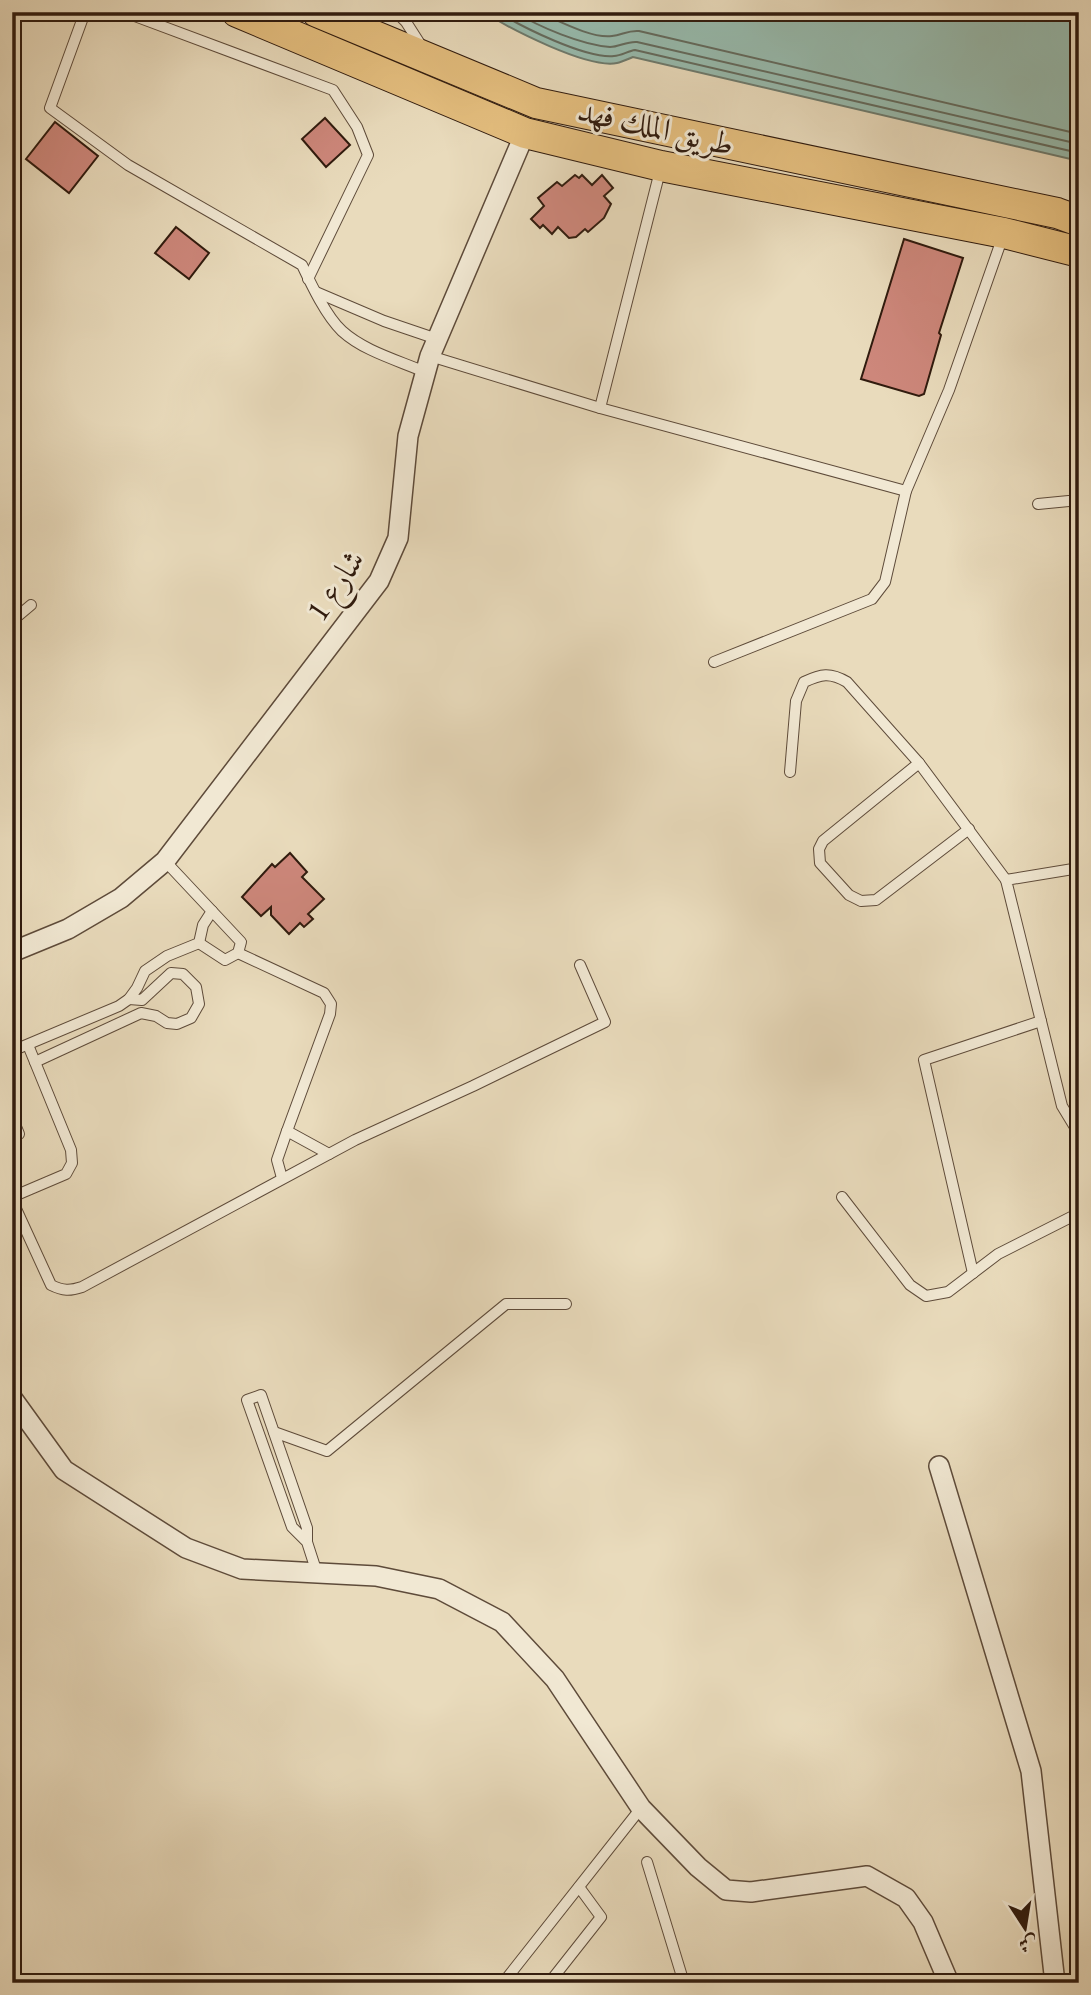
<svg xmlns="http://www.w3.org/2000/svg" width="1091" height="1995" font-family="'EB Garamond',Amiri,serif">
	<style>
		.water { fill: #97bbae; stroke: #6e7b6e; stroke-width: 2 }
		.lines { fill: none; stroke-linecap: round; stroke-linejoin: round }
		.shore { stroke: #646b5e; stroke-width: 2 }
		.building { fill: #cd877b; stroke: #301b0e; stroke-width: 2 }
		.service-casing { stroke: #5e4b3a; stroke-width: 12 }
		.minor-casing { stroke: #5e4b3a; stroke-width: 22 }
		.primary-casing { stroke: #301b0e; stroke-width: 32 }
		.service { stroke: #f1e8d3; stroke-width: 10 }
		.minor { stroke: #f1e8d3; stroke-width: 19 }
		.primary { stroke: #e4be7e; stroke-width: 30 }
		.labels { text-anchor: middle; stroke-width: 6; stroke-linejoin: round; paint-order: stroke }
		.street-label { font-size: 32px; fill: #301b0e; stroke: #f1e8d3 }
	</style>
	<rect width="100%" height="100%" fill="#e9dbbc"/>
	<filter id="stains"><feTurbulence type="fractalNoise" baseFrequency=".00286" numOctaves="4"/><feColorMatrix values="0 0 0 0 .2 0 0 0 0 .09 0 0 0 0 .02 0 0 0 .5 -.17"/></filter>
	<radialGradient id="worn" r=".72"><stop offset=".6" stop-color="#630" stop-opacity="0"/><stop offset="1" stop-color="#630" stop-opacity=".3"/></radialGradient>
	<path class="water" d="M484,12h595v149l-446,-104c-5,2 -11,5 -16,6 -29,6 -107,-34 -133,-51z"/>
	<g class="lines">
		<g class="shore">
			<path d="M498,12c24,15 88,47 116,44 7,0 14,-5 21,-6l444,103"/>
			<path d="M515,12c24,15 67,33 95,35 9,0 17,-6 27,-5l442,102"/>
			<path d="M538,12c19,8 54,27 74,24 10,-1 16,-6 27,-5l440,103"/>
		</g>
	</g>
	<g class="building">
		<path d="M325,118l25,27 -24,22 -24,-28z"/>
		<path d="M55,122l43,34 -29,37 -43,-34z"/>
		<path d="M575,175l4,3 3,-3 10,10 10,-10 11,13 -9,8 7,8 -7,14 -16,14 -3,-3 -9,8 -7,1 -11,-11 -6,7 -9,-9 -3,3 -9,-9 13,-13 -6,-8 19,-16 5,4z"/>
		<path d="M176,227l33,26 -20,26 -34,-26z"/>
		<path d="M904,239l59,19 -24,75 2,2 -17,59 -5,2 -58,-17z"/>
		<path d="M290,853l17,19 -5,5 22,22 -16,15 5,5 -9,8 -4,-4 -11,11 -18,-19v-8l-10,9 -19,-19 30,-33 3,3z"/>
	</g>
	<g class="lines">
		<defs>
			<g id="service">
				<path d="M85,12l-35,96 78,57 174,100c9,19 24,51 40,66 22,20 55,29 83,41"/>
				<path d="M124,12l209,78 24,37 11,28 -60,124"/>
				<path d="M396,12l10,10 16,25"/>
				<path d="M316,292l68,29 53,18"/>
				<path d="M430,356l170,52 306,83"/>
				<path d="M600,408l61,-241"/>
				<path d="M1038,504l41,-4"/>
				<path d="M12,621l19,-16"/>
				<path d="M714,662l158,-63 13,-17 21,-91 43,-101 54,-154"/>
				<path d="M919,763l-96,78 -4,8 1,14 29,32 12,6 15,-1 93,-71"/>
				<path d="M790,772l6,-71 8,-19c17,-8 26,-10 43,0l72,81 87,117"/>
				<path d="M165,861l76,81 -3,11 -13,7 -26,-17"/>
				<path d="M1079,868l-73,12 56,226 17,28"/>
				<path d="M238,953l86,40 7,11 -1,10 -43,117 42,23"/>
				<path d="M12,1051l107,-45 10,-7 8,-11 8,-17 22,-15 32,-13 4,-18 9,-14"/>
				<path d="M35,1062l106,-49 15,3 11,7 10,1 14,-6 8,-14 -3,-17 -13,-13 -12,-1 -29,27 -13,-1"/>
				<path d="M12,1117l7,17"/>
				<path d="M282,1178l-5,-18 10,-29"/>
				<path d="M12,1197l54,-23 6,-11 -1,-13 -43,-105"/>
				<path d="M842,1197l68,88 16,11 22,-4 50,-38 81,-41"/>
				<path d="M12,1200l39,85c12,6 19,6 31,2l273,-147 118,-54 132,-64 -25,-57"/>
				<path d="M973,1273l-49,-213 117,-39"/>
				<path d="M274,1432l53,19 179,-147h60"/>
				<path d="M307,1542v-14l-46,-133 -14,5 45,127 15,15 10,31"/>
				<path d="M647,1862l37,121"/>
				<path d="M503,1983l138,-175"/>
				<path d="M549,1983l52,-66 -22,-30"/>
			</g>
			<g id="minor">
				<path d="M12,952l56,-23 53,-31 44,-37 214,-280 19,-43 10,-102 22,-80 95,-223"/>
				<path d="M12,1398l52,72 122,78 56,21 134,7 63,13 63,33 53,57 86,129 57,59 28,23 25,2 116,-16 39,22 17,24 26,61"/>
				<path d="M939,1466l92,305 24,212"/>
			</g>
			<g id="primary">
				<path d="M237,12l288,121 136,33 343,67 75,19"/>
				<path d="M317,12l219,91 521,110 22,8"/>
			</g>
		</defs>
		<use href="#service" class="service-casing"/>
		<use href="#minor" class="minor-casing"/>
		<use href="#primary" class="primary-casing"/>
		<use href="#service" class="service"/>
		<use href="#minor" class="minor"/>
		<use href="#primary" class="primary"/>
	</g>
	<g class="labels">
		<g class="street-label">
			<text transform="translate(656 127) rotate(13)" y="11">طريق الملك فهد</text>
			<text transform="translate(335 585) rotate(-56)" y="11">شارع 1</text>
		</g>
	</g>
	<rect width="1091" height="1995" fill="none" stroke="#e9dbbc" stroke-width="42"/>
	<rect x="14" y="14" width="1063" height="1967" fill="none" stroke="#301b0e" stroke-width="3.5"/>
	<rect x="21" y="21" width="1049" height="1953" fill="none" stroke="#301b0e" stroke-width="2"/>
	<g transform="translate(1025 1928) rotate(168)" stroke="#f1e8d3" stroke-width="5" paint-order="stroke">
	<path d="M0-5L12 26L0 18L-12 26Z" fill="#301b0e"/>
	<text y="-10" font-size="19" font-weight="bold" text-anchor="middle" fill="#301b0e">ش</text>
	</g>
	<rect width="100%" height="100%" filter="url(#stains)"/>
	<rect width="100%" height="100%" fill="url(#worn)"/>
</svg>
